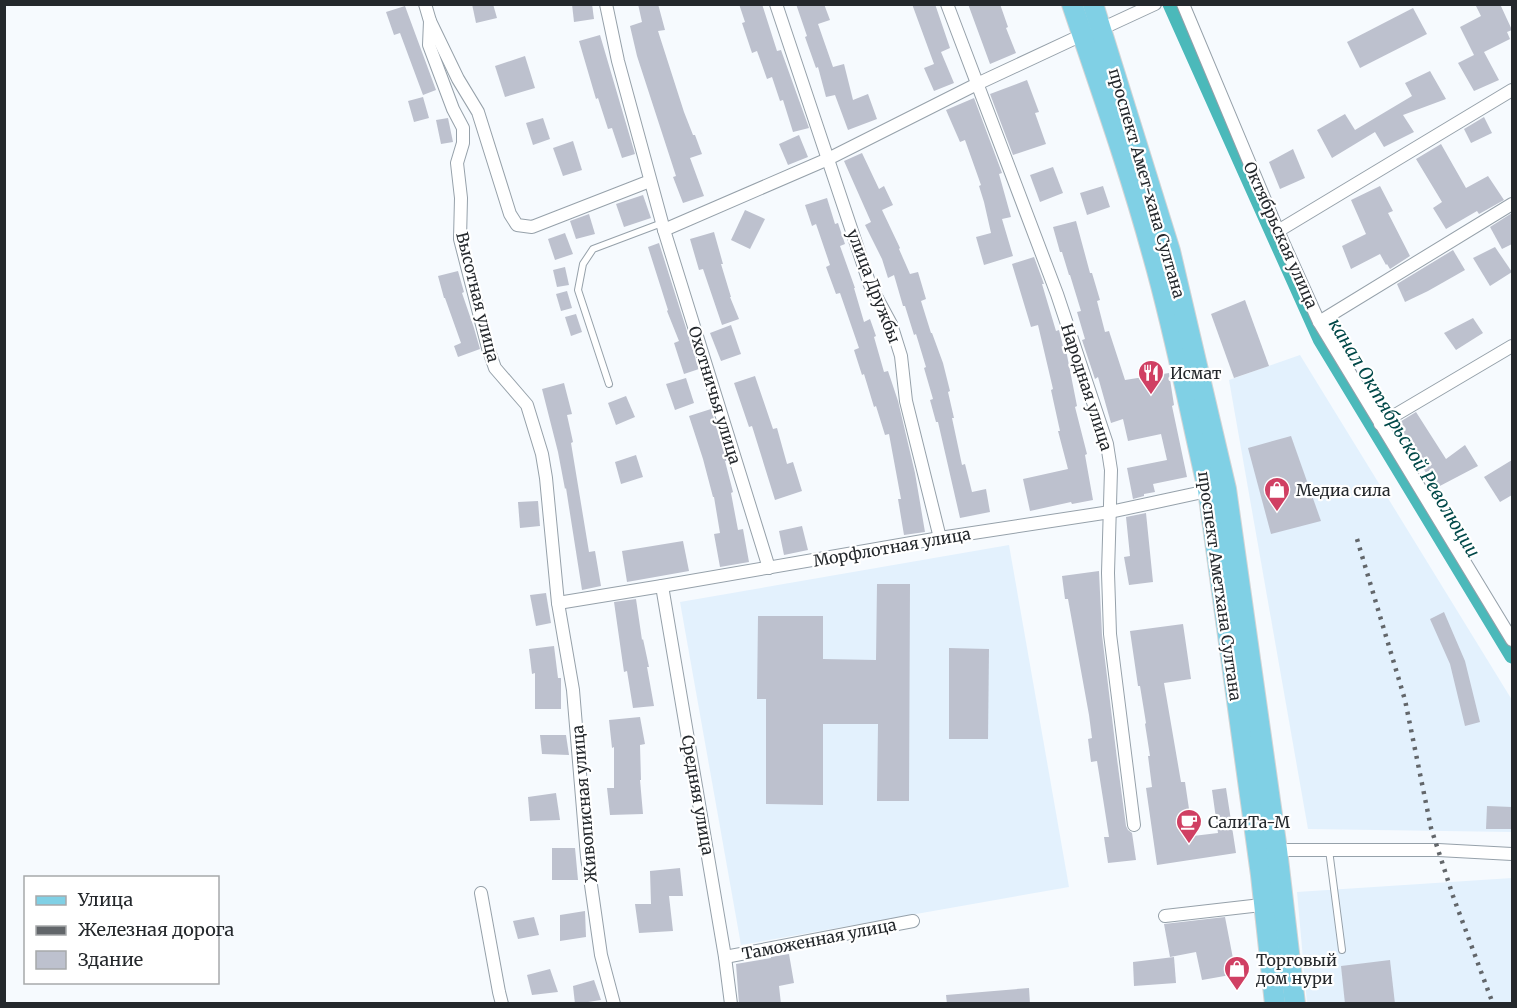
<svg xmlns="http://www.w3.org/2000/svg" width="1517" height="1008" font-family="Merriweather,serif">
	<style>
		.built { fill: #e3f1fd }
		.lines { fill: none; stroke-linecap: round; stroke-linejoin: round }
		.canal { stroke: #4bb9ba; stroke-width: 15 }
		.building { fill: #bdc1ce }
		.service-casing { stroke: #96a1aa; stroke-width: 8 }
		.minor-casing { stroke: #96a1aa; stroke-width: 14 }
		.primary-casing { stroke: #d3d4d5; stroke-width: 22 }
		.service { stroke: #fff; stroke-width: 6 }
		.minor { stroke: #fff; stroke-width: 12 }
		.primary { stroke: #80d0e5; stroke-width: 20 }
		.rail { stroke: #62666a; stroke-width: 4.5; stroke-dasharray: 3 6; stroke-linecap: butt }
		.labels { text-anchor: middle; stroke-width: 4.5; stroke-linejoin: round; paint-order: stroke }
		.street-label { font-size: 16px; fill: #24282c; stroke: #fff }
		.poi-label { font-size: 16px; fill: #24282c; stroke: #fff; text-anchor: start }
		.water-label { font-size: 18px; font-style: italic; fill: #004848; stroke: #fff }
	</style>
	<rect width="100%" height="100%" fill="#f6fafe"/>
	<g class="built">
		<path d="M1300,355l212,345v132l-204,-3 -79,-449z"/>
		<path d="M1009,545l60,342 -328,58 -61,-343z"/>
		<path d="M1512,878v125h-205l-10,-111z"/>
	</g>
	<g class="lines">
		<path class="canal" d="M1170,4l150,335 192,317"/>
	</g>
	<g class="building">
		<path d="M472,4h21l4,14 -21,5z"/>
		<path d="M572,4h20l2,15 -20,3z"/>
		<path d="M638,4h20l7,26 -7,1 26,81 9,23h2l7,19 -12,4 14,38 -21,7 -10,-26 3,-1 -39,-120 -7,-30 12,-4z"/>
		<path d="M739,4h23l15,47 4,-1 28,78 -16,4 -10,-32 -3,1 -8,-24 -5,2 -10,-28 -5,2 -10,-30 3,-1z"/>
		<path d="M796,4h28l6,16 -12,4 15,43 11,-3 9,36 15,-6 9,25 -29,11 -13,-35 -9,2 -8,-30 -2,1 -11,-31 2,-1z"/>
		<path d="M912,4h23l15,44 -9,4 13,31 -20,8 -10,-23 10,-4z"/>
		<path d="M968,4h32l8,23 -2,1 10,25 -26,11z"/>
		<path d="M1475,4h25l12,26 -5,2 3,7 -26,13 15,28 -25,11 -16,-28 16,-8 -14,-28 21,-11z"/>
		<path d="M405,6l31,84 -13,5 -23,-62 -6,2 -8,-23z"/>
		<path d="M1413,8l14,26 -67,34 -13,-26z"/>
		<path d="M600,35l35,119 -13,4 -10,-30 -4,1 -10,-31 -2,1 -17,-58z"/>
		<path d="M525,56l10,32 -30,9 -10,-31z"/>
		<path d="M1430,71l16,28 -43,16 11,17 -30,15 -9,-15 -43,26 -15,-28 28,-16 10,16 57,-34 -7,-13z"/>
		<path d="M1027,80l12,32 -4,1 11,31 -33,11 -23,-61z"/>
		<path d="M423,97l6,21 -15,4 -6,-21z"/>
		<path d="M974,98l28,75 -3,1 12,43 -9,2 11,37 -29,9 -8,-28 15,-4 -7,-31 -5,-16 2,-1 -16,-45 -5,2 -14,-32z"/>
		<path d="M1484,117l8,16 -21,10 -7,-14z"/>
		<path d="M448,118l5,24 -12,2 -5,-24z"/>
		<path d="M543,118l7,21 -17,6 -7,-22z"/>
		<path d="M799,135l9,22 -20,8 -9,-21z"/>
		<path d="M573,141l9,29 -19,6 -10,-28z"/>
		<path d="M1441,144l25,44 22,-12 16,24 -25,14 -2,-3 -31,18 -13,-21 9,-6 -26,-43z"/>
		<path d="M1293,149l12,29 -25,11 -11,-27z"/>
		<path d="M862,153l17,36 5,-3 9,19 -11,5 18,38 -1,1 11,25 8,-2 8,27 -5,2 10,32h1l11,30 7,28 -2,1 6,26h-2l10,47 3,-1 7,28 14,-3 4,23 -30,6 -22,-96h-2l-6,-22 3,-1 -9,-31 2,-1 -10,-33 -2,1 -9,-29h-2l-9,-31 -6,3 -6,-19 -17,-34 6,-3 -27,-61z"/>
		<path d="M1053,167l10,26 -23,9 -10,-27z"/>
		<path d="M1103,186l7,21 -23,8 -7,-22z"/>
		<path d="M1380,186l13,25 -5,2 22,43 -20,13 -3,-5 -1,1 -6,-11 -29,15 -9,-23 24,-12 -15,-34z"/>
		<path d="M643,195l8,23 -27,9 -8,-23z"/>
		<path d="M827,198l8,26 3,-1 7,21 -5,2 15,42h-1l10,34 6,-3 6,17 -2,1 10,35 4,-1 10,30 17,72 10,59 -21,3 -6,-36h3l-12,-65 -4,1 -9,-29 -2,1 -10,-33 -2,1 -8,-25 5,-2 -19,-55 -4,1 -10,-27 4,-2 -14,-41 -4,2 -7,-21z"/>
		<path d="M745,210l20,9 -15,30 -19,-9z"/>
		<path d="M1512,213v31l-10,5 -12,-22z"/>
		<path d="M589,214l6,20 -19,5 -6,-18z"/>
		<path d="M1076,221l14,52h2l8,27 -3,1 8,31 4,-1 16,49 44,-7 5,32 -2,1 15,71 -34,7 2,8 -11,2v2l-11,3 -6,-31 40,-8 -6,-26 -33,7 -5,-22 -12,4 -13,-46 -3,2 -13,-39 3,-1 -8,-27 4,-1 -11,-36h-1l-7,-23h-2l-7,-25z"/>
		<path d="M714,232l9,32h-2l10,33h-1l9,22 -17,6 -19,-56 -4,1 -9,-31z"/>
		<path d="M565,233l8,21 -18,6 -7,-21z"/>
		<path d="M659,243l40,126 -15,5 -10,-31 5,-2 -12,-30 1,-1 -20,-63z"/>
		<path d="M1495,247l17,25 -22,14 -17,-28z"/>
		<path d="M1453,250l12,20 -37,21 -23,11 -8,-18z"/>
		<path d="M1034,257l10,27h-2l14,47 3,-1 4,16 2,-1 12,61 -2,1 12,47 -2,1 8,45 -21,4 -1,-2 -41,9 -7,-32 45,-10 -10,-38h2l-9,-41 2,-1 -15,-64 -7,2 -19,-63z"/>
		<path d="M565,267l4,18 -12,2 -4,-17z"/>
		<path d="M458,271l6,21 -2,1 12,35 6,21 -22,8 -4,-11 7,-3 -16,-45h-1l-6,-22z"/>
		<path d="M567,291l5,17 -11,3 -5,-17z"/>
		<path d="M1245,300l24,66 -35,12 -23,-64z"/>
		<path d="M576,314l6,18 -11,4 -6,-19z"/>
		<path d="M1473,318l10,15 -27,17 -12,-17z"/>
		<path d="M731,325l10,29 -20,7 -11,-28z"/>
		<path d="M755,376l18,53 4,-1 10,36 6,-2 9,29 -27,9 -23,-74 -3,1 -15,-44z"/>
		<path d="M686,378l8,25 -19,7 -9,-26z"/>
		<path d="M564,383l8,31 -5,1 6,27 -2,1 18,109 6,-1 6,35 -19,4 -16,-102 -1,1 -7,-37 -16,-63z"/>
		<path d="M626,396l9,21 -19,8 -8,-22z"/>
		<path d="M711,409l16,52h-2l8,31 -2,1 7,37 5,-1 6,33 -29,5 -6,-33 6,-1 -6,-36h-1l-10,-38 -14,-43z"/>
		<path d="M1416,412l30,47 19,-14 13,21 -42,22 -41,-63z"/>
		<path d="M1291,436l30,85 -50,13 -23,-86z"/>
		<path d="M636,455l7,22 -22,7 -6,-22z"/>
		<path d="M1512,460v35l-12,7 -16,-25z"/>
		<path d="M538,501l2,25 -20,2 -2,-26z"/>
		<path d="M1146,513l7,69 -24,3 -5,-28 6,-1 -4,-39z"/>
		<path d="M802,526l6,24 -24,5 -5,-24z"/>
		<path d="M683,541l6,30 -62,11 -5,-31z"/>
		<path d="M1099,571l3,64 15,124 9,67 2,4 4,3 4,27 -28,3 -4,-26h5l-5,-32 -7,-44 -6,1 -3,-23 4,-1 -3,-23 -21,-116h-3l-3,-23z"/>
		<path d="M877,584h33l-1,217h-32l1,-77h-55v81l-57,-1v-105h-9l1,-83h65v43l53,1z"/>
		<path d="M546,593l5,30 -15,3 -6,-31z"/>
		<path d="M636,599l6,41 1,-1 6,28h-2l7,39 -21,2 -6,-37 -3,1 -10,-70z"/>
		<path d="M1444,612l21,49 15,61 -15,4 -15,-62 -20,-45z"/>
		<path d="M1183,624l8,55 -27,4 17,99h4l8,54 25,-3 -6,-43 14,-2 10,65 -79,12 -11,-77 6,-1 -4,-31h2l-5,-32 1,-1 -6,-37h-2l-8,-55z"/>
		<path d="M554,646l4,32h3v31h-26v-36l-3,1 -3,-25z"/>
		<path d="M949,648l40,1 -1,90h-39z"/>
		<path d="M640,717l5,27 -5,1 1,35h-1l3,34 -33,1 -3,-27h7v-41l-2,1 -3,-28z"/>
		<path d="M540,735h26l3,20 -27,-1z"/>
		<path d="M556,793l4,27 -30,1 -2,-24z"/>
		<path d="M1487,806l25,1v22h-26z"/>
		<path d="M552,848h23l3,32h-26z"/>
		<path d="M680,868l3,28h-14l4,35 -34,2 -4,-29h16l-1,-33z"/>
		<path d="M585,911l1,26 -26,4v-26z"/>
		<path d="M534,917l5,18 -21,4 -5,-18z"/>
		<path d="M1225,917l11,57 -34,6 -6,-28 -26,5 -6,-33z"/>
		<path d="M789,954l5,29 -15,3 2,18h-42l-3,-40 35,-6v-1z"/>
		<path d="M1174,957l2,26 -42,3 -1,-24z"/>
		<path d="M1390,960l5,44h-50l-4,-38z"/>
		<path d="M550,969l8,23 -26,3 -5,-20z"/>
		<path d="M594,980l7,20 -26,4 -2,-18z"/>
		<path d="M1029,988l1,16h-83l-1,-9z"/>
	</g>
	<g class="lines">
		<defs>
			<g id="service">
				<path d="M609,384l-31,-94 5,-26 10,-15 69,-26"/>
				<path d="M1329,850l13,100"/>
			</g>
			<g id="minor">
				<path d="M425,4l5,17 28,58 20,33 32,102 7,11 15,2 118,-46"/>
				<path d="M606,4l12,57 46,169 105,338"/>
				<path d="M776,4l94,281 21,39 10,32 5,45 34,137"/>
				<path d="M947,4l110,290 50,150 4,26 -3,103 2,61 24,191"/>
				<path d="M1183,4l95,227 41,91 193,318"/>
				<path d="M430,21l-1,24 24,64 10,19v15l-6,20 4,35 -1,41 28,109 7,20 32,37 15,49 4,24 12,125 15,87 14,167 14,98 13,49"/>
				<path d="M664,230l164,-71 149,-75 105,-49 19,-6 54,-25"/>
				<path d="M1278,231l234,-141"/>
				<path d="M1319,322l193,-118"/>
				<path d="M1380,424l132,-78"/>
				<path d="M662,586l63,371 6,47"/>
				<path d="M558,603l104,-17 278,-48 170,-26 102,-22"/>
				<path d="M1271,850h167l74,4"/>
				<path d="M481,893l18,99 3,12"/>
				<path d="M1165,916l105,-12"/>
				<path d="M725,957l188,-36"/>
			</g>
			<g id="primary">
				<path d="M1072,4c28,83 58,167 81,252 22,77 37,156 55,234l53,385 14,129"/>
				<path d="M1093,4l77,247 56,238 51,361 18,154"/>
			</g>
		</defs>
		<use href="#service" class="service-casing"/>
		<use href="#minor" class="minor-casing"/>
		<use href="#primary" class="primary-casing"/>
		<use href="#service" class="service"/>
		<use href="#minor" class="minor"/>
		<use href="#primary" class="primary"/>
		<path class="rail" d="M1357,539l48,161 26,128 22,68 40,108"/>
	</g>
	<defs>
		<symbol id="restaurant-pin" viewBox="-11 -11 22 30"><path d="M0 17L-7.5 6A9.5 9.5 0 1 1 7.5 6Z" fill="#d04063" stroke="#fff"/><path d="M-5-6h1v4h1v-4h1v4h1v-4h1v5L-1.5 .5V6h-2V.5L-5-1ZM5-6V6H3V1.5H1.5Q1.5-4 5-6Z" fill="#fff"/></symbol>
		<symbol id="shop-pin" viewBox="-11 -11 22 30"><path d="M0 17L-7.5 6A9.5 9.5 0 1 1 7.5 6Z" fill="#d04063" stroke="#fff"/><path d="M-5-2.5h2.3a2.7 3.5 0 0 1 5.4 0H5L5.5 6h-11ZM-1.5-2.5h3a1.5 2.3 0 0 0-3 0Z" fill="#fff"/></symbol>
		<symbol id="cafe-pin" viewBox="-11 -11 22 30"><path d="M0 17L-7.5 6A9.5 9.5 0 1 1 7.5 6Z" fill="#d04063" stroke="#fff"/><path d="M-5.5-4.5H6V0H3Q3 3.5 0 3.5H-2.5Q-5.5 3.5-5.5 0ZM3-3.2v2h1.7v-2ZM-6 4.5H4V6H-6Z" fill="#fff"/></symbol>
	</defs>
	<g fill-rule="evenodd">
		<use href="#restaurant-pin" x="1136" y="358" width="30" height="40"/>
		<use href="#shop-pin" x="1262" y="475" width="30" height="40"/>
		<use href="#cafe-pin" x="1174" y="807" width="30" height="40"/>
		<use href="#shop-pin" x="1222" y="954" width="30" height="40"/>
	</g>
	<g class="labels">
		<g class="street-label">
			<text transform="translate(1147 183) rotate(74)" y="6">проспект Амет-хана Султана</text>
			<text transform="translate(1281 235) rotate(66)" y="6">Октябрьская улица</text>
			<text transform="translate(874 286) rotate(69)" y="6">улица Дружбы</text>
			<text transform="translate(478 297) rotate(76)" y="6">Высотная улица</text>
			<text transform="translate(1087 387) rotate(72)" y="6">Народная улица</text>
			<text transform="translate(715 395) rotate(73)" y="6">Охотничья улица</text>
			<text transform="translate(892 547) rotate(-10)" y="6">Морфлотная улица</text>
			<text transform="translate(1220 586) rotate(82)" y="6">проспект Аметхана Султана</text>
			<text transform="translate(698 795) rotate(80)" y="6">Средняя улица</text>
			<text transform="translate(584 804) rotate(-95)" y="6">Живописная улица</text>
			<text transform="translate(819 939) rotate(-11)" y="6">Таможенная улица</text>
		</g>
		<g class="poi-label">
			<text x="1170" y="379">Исмат</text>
			<text x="1296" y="496">Медиа сила</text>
			<text x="1208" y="828">СалиТа-М</text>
			<text x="1256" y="966">Торговый<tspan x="1256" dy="18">дом нури</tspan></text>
		</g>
		<g class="water-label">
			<text transform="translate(1404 438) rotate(59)" y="6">канал Октябрьской Революции</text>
		</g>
	</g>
	<rect width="1517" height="1008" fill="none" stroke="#24282c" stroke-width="12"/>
	<rect x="24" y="876" width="195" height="108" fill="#ffffff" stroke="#a7a9ab" stroke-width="1.5"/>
	<rect x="36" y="896" width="30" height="9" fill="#80d0e5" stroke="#a7a9ab" stroke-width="1.5"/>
	<text x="78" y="906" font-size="18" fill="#24282c">Улица</text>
	<rect x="36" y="926" width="30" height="9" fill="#62666a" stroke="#a7a9ab" stroke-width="1.5"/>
	<text x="78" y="936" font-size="18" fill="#24282c">Железная дорога</text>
	<rect x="36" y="951" width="30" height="18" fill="#bdc1ce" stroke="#a7a9ab" stroke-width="1.5"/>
	<text x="78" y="966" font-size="18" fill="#24282c">Здание</text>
</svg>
